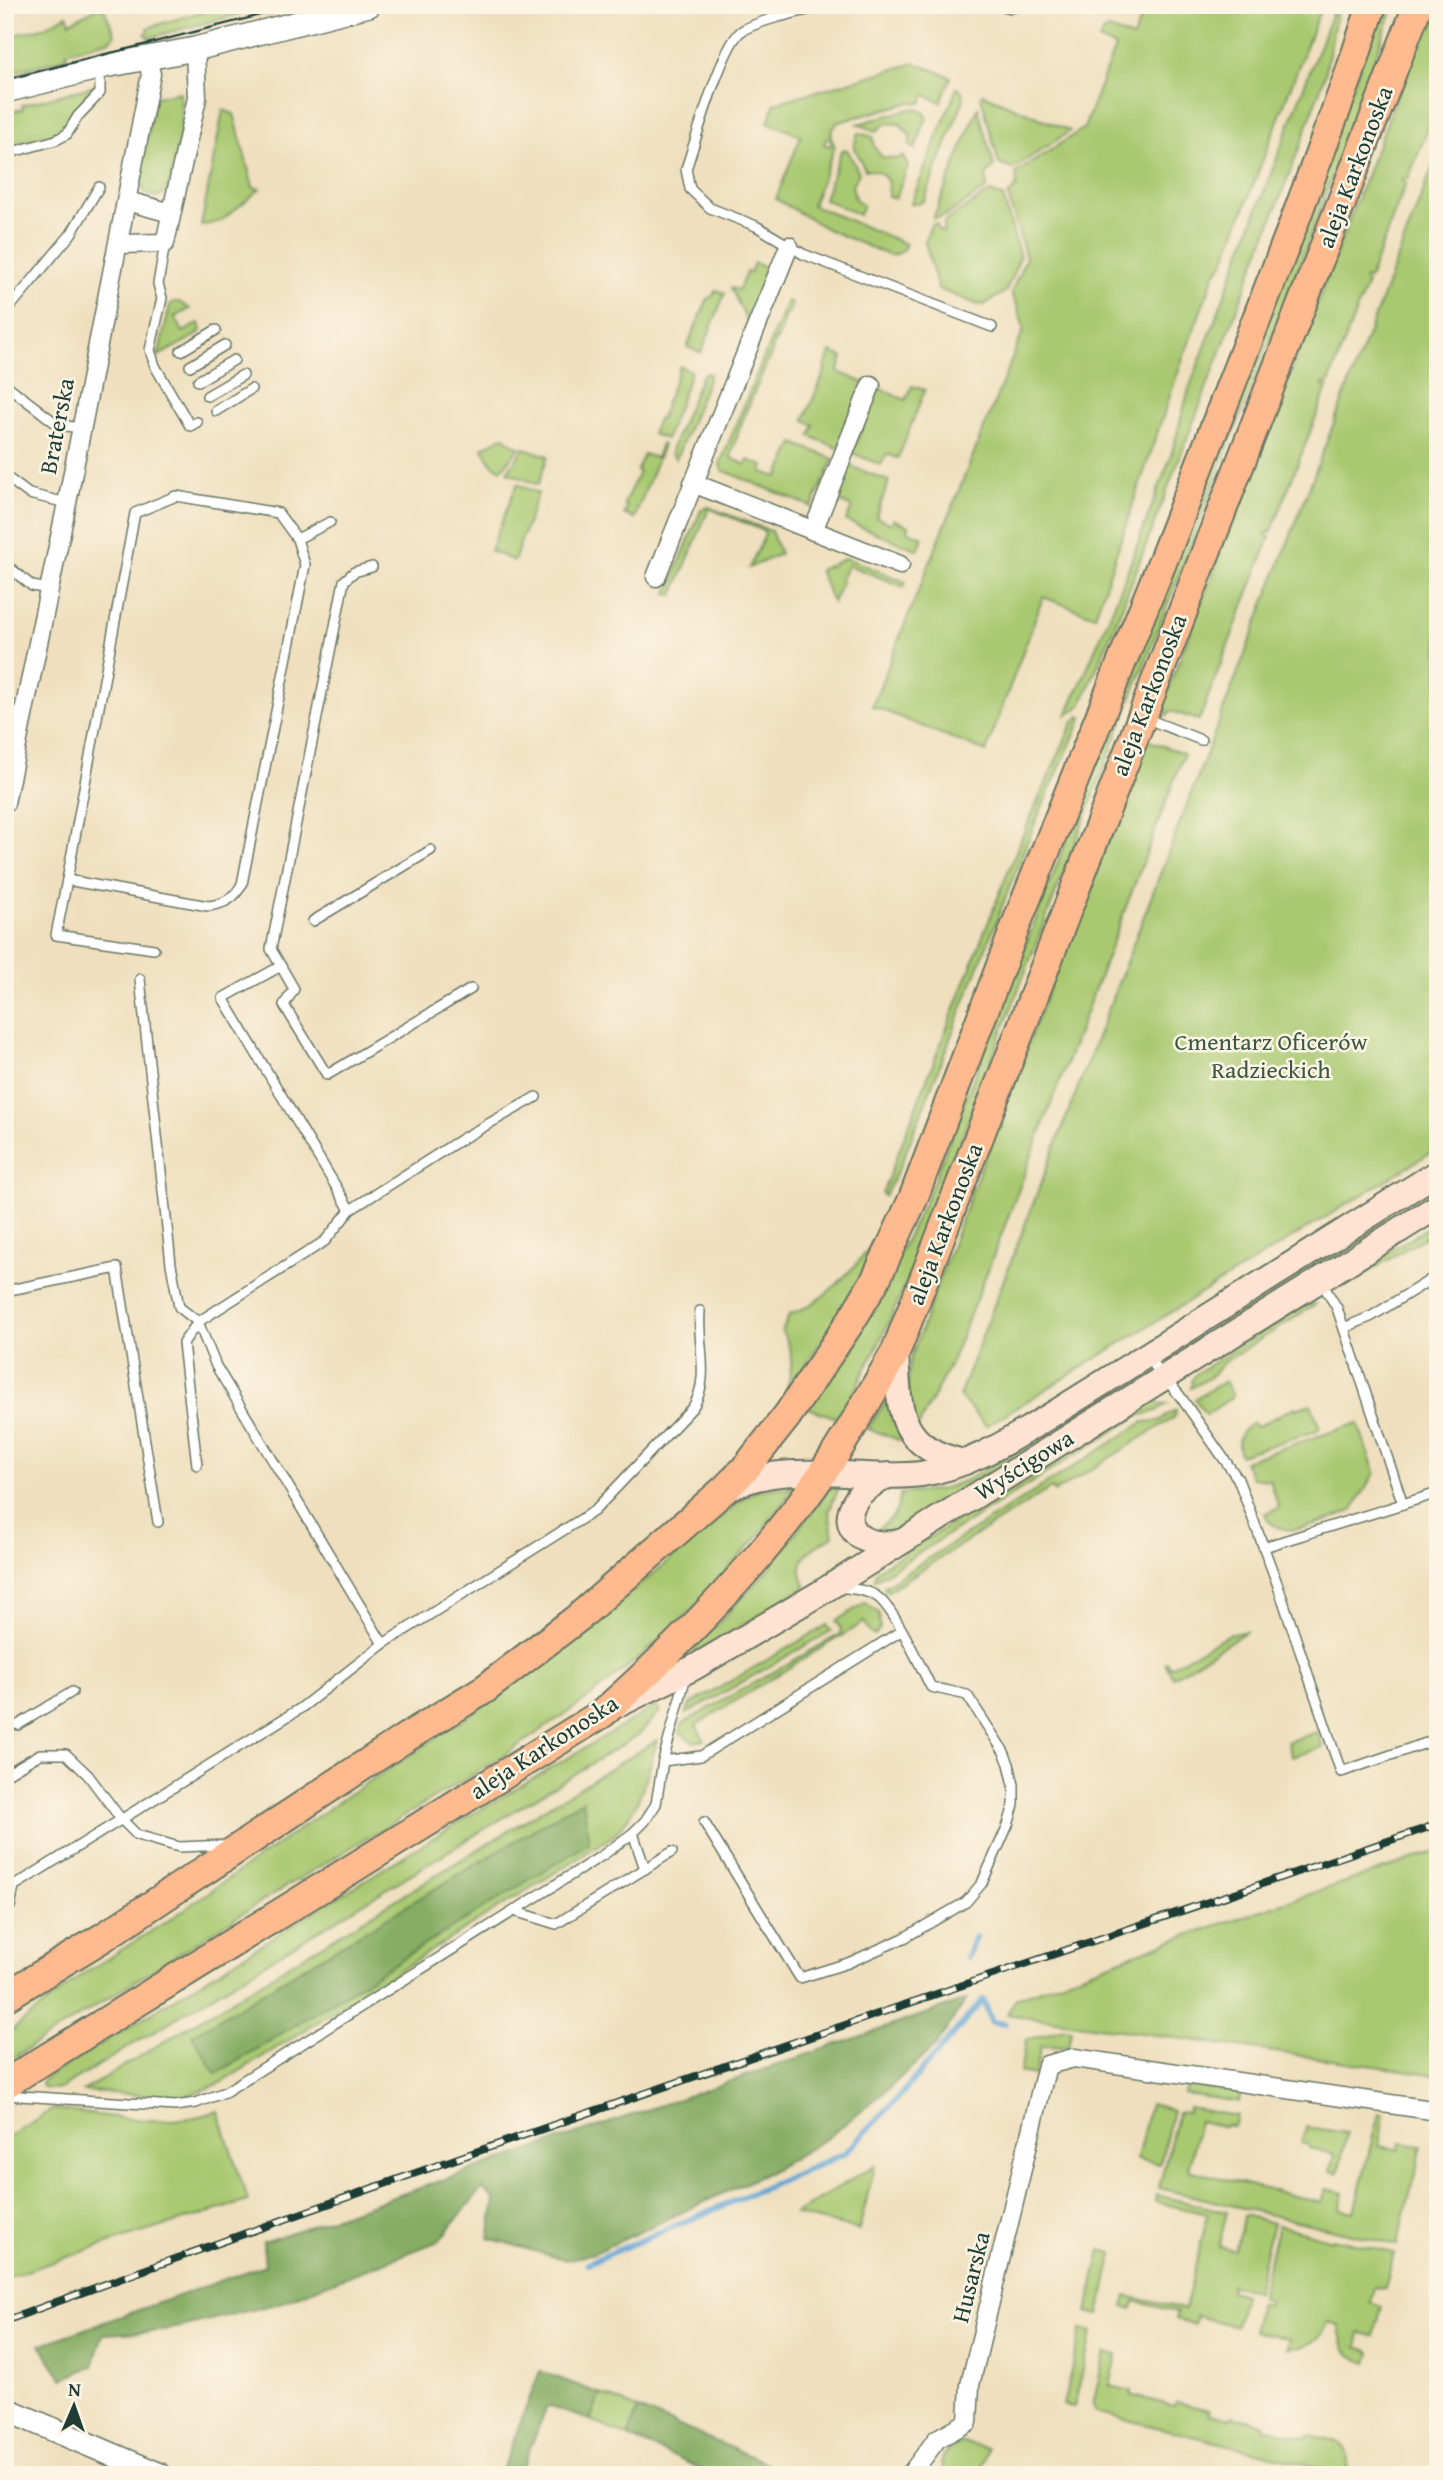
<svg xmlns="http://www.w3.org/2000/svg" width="1443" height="2480" font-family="'Gentium Book Plus',serif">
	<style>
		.green { fill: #a9c971; stroke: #648352; stroke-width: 2 }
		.forest { fill: #86ad63; stroke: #52754c; stroke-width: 2 }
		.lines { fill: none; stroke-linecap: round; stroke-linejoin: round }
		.stream { stroke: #60a5d6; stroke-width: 6 }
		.service-casing { stroke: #687664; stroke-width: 12 }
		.minor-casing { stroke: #687664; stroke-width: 21 }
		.tertiary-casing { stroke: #687664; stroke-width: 26 }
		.secondary-casing { stroke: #687664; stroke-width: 28 }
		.primary-casing { stroke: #687664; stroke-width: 32 }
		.service { stroke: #fff; stroke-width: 9 }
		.minor { stroke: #fff; stroke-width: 18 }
		.tertiary { stroke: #fff; stroke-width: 23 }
		.secondary { stroke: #fee3d2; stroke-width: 24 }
		.primary { stroke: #fcba8e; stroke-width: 28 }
		.tram { stroke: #1f3d34; stroke-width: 2 }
		.rail-casing { stroke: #1f3d34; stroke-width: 8 }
		.rail { stroke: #fcf5e5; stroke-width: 5; stroke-dasharray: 16; stroke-linecap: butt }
		.labels { text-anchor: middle; stroke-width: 5; stroke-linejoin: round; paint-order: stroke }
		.street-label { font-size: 24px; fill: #1f3d34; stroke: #fcf5e5 }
		.park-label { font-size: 24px; fill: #3b5940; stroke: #fcf5e5 }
	</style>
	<rect width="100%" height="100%" fill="#fcf5e5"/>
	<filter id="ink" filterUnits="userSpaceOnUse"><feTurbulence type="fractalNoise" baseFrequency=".0143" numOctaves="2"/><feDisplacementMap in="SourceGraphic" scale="14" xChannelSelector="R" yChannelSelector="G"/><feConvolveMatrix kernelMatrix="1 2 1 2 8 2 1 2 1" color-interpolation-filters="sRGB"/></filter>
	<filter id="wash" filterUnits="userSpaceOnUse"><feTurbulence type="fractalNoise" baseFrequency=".00686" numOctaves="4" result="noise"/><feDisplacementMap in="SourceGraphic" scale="28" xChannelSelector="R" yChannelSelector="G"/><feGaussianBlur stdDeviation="1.57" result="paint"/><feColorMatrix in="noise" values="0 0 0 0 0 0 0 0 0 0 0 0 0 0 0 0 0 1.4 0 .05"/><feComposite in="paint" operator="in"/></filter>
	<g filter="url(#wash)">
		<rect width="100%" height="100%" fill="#efdfbe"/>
		<g class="green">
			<path d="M225,5c10,0 16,6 26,6l-103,27 -3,-4 4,-3 -1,-3 5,-2z"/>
			<path d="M1146,5h176l-99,259 -8,9 -37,99 -83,244 -52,-19 -57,155 -114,-46 152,-377 -6,-21 -7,-15 15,-35 -18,-62 9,-10 -1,-13 68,-45 31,-81 -16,-7 4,-8 6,-3 24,9z"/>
			<path d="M1335,5h3l-13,70 -23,66 -185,479 -36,85 -14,10 49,-114 55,-145 18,-67z"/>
			<path d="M1383,5h11l-80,221 -338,873 -60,162 -32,72 -44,86 -32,-11 57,-86 63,-127 179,-459z"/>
			<path d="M1432,5h6v98l-30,76 -5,-1 -1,3 4,2 -37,96 -4,-1 -1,3 3,2 -39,102 -4,-2 -2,3 5,2 -56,145 -4,-1 -2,3 5,2 -71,183 -29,-9 -3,5 -4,-14z"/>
			<path d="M99,7h4l12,27 -4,6 -45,12 1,6 -62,16v-37l38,-9 24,-13 3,7z"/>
			<path d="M915,63l36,14 -10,25 -16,-7 -4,8 -10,-1 -72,20c-6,5 -10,10 -7,19l-6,-3 -2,6 6,2 2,-5 3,5 -23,59 94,39c-4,8 -8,12 -18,11l-61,-26 -51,-30 25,-63 -33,-14 7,-19z"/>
			<path d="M95,86l-5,10 -19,18 -8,15 -9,5 -49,13v-34l18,-4 -1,-4z"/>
			<path d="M957,88l5,3 2,8 -40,101 -5,4 -8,-1z"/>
			<path d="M180,92l2,36 -15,65 -10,4 -12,-3 -5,-21 15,-76z"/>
			<path d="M983,94l87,37 -57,38 -14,-5 -18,-68z"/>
			<path d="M914,108l11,5 2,4 -12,32 -5,-3v-11l-10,-11 -14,-1 -10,8 -18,-7z"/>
			<path d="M978,108l16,58 -8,10 1,12 -40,27 -14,4z"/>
			<path d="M223,110l11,4 19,73 7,2 -39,32 -20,5z"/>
			<path d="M858,133l15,4 1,9 8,11 14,2 7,-3 5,10 -13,33 -7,-3c3,-17 -6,-27 -23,-26l-11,-24z"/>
			<path d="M845,149l3,2 11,22 -7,12 3,14 8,6 -4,10 -35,-16 17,-48z"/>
			<path d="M1438,153v995l-452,278 -27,-30z"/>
			<path d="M990,192l13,5 17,60 -14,34 -22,14 -8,-1 -38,-15 -13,-47 6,-17 6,-1 1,6 6,2v-10z"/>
			<path d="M754,263l16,6 -22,55 -17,-36 8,2 7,-18 4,1z"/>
			<path d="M716,290l9,3 -24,60 -14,-6 21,-49 4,-1z"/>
			<path d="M787,301l5,3 -4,10h-3l-3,8 2,1 -7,17h-2l-3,8 1,1 -29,67 -14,41 16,8 2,-5 16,6 -2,6 16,5 16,-34 40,16 -22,48 -90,-37 -2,-6z"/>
			<path d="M174,302h5l11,7 -15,8 8,15 16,-9 2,7 -2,4 -41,22 12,-51z"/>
			<path d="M831,352l12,5 -5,15 27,11 -27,65 -28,-12 4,-11 -10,-5 22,-51 -2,-1z"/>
			<path d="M680,366l11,5 -25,68 -14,-5 6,-15h2z"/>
			<path d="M705,373l5,1 -34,85 -5,-6 1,-5 29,-71z"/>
			<path d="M912,386l13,4 -27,68 -12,-4 -5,11 -29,-12 26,-65 28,12z"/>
			<path d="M504,436l5,6 11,5 -19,23 -10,-7 -8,-15z"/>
			<path d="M661,444l2,1 -29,74 -10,-5 3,-7 -3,-3 15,-32 -2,-2 7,-16 12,4z"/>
			<path d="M524,448l24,8 -10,29 -31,-13z"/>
			<path d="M848,465l41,16 -13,36 15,7 2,-5 16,7 -1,5 15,6 -5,13 -72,-29 6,-14 -18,-8z"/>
			<path d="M517,484l21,9 -24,68 -24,-10z"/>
			<path d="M708,507l63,24 9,23 -31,14 16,-33 -1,-4 -55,-23 -36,87 -6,-2 34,-83z"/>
			<path d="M846,558l60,24 -2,5 -56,-22 -8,16 2,1 -9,21 -14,-33z"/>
			<path d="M1080,716l2,2 -48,107 -133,339 -16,32 -3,-2 137,-350 54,-122z"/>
			<path d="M1147,740l37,14 -196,516 -38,94 -33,65c-10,-19 -11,-50 -6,-71 74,-208 154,-413 236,-618z"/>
			<path d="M1438,1186v7l-267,166h-4l1,-4z"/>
			<path d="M1438,1221v8l-89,55 7,-12z"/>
			<path d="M875,1242l3,1c-27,54 -58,103 -93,151 7,-22 11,-42 -3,-62l7,-17c37,-14 61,-43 86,-73z"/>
			<path d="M1306,1304h10l-93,59 -14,15 -18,10 1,-8 5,-7z"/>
			<path d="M1225,1381l8,15 -27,19 -11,-16z"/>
			<path d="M1123,1384l1,5 -223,140 -12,5 -13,-4c15,-10 23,-16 24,-36l39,-4 28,-10z"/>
			<path d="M1154,1402l13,2 -11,7 -18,5 -263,164v-6l2,-4 262,-162z"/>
			<path d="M885,1403l3,3 14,33 -3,1 -31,-11z"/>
			<path d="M1311,1404l9,24 -5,3 -75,24c-5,-15 -1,-24 13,-32l3,4 39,-20 1,2z"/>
			<path d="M1176,1410l-1,7 -120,75 -4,-4 -163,103 -4,-3 1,-2 259,-164 15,-1z"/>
			<path d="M1358,1423l17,50 -23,38c-24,8 -75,36 -87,2l14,-5 -9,-28 -18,-2 -8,-17z"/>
			<path d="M834,1486l4,4 -9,21 4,25c-22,13 -42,22 -27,51l-108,65 -3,-1v-3l72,-77 63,-83z"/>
			<path d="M786,1487l6,3 -37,50 -68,74 -44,41 -60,47 -86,58 -225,135 -267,168v-27l78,-62 89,-56 176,-123 64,-41 99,-67 99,-77 135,-113 13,-7z"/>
			<path d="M865,1603l14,10 1,15 -5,7 -4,-1 -7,-12 -168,103 8,15 -11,2 -13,-10 2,-8 158,-90 1,-5 -5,-8z"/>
			<path d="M827,1625l4,6 -145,83 4,-9z"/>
			<path d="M1247,1631l-74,46 -8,-14 2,-1 4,5 56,-32z"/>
			<path d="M656,1706l4,6 -22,23 -578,354 -17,-1 -2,-4 2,-4 406,-252z"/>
			<path d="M1317,1732l6,15 -31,10 -5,-15z"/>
			<path d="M657,1740c-10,36 -17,69 -44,96l-394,248 -33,12 -16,1 -87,-6z"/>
			<path d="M1438,1851v224l-431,-61 9,-16 157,-58z"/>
			<path d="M1064,2029l7,1 -3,17 -27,-1 -6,29 -15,-3 6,-32z"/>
			<path d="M1186,2085l55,8 -2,9 -55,-8z"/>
			<path d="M1150,2104l23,6 -13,54 -23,-5z"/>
			<path d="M1189,2108l48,8 -3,11 -8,-2 -1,2 -26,-6 -11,49 134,33 4,-14 18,4 -4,16 14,3 25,-99 5,1 -5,32 19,4 2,-7 22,3 -25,99 -238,-57 19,-76 10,1z"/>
			<path d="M53,2109c53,6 113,21 165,2l30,90 -127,38 -116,39v-139z"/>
			<path d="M1306,2127l41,6 -9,40 -8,-2 4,-17 -25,-6v-3l-8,-2z"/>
			<path d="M875,2165l-16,65 -64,-16z"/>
			<path d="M1156,2195l71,17 -8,34 16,4 9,-35 29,8 -17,68 -25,-6 -1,6 14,4 -8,31 -40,-10 -2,8 -19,-5 2,-7 -43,-11 -2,8 -9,-3 3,-10 59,13 23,-95 -53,-12z"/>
			<path d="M1278,2225l54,15 1,-1 61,14 -9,36 -11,-2 -4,15 12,4 -8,30 -14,-3 -3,14 14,5 -3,11c-21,-6 -27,-17 -29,-38l-11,-3c-6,20 -21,25 -40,27l1,-10 -36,-9 6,-27 8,2 2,-5 -9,-3z"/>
			<path d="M1101,2250l12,3 -14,62 -12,-3z"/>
			<path d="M1081,2329l11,3 -18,75 -11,-2z"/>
			<path d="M1105,2353l12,2 -7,31 21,5 -1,4 44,11 2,-4 33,8 -1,4 22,5 1,-3 34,8 -1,4 44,10 1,-3c25,6 45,4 37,39l-251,-62 -2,-8z"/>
			<path d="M601,2394l37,15 -10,28 -38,-17z"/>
			<path d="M962,2442l25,6 -6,27h-33c-16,-19 -1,-24 14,-33z"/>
		</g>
		<g class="forest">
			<path d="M583,1800l6,43 -373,231 -24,-39z"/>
			<path d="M966,2000l-29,44 -49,45 -58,47 -59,35 -177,82 -29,7 -76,-22 6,-38 -13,-12 -43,53 -163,63 -113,27 -60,3 -10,32 -30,13 -23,-34 225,-80 -2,-23z"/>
			<path d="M540,2371l61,23 -11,26 -43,-14 -28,69h-19z"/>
			<path d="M638,2409l157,66h-79l-88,-38z"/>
		</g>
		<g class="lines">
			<g class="stream">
				<path d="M967,1957l8,-20"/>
				<path d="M588,2263l256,-109 53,-55 86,-99 9,22 13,2"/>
			</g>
		</g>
	</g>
	<g filter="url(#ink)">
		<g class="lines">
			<defs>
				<g id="service">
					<path d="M826,5c-27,8 -58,12 -83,25 -20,11 -48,113 -57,139l4,20 20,19 46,18 47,28 189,73"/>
					<path d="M1000,5l11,3 12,-3"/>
					<path d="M1055,5l36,6"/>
					<path d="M5,154l51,-14 11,-6 11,-18 22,-23v-14"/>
					<path d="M165,243l-7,41 4,14 -12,52 5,16 35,60 7,-4"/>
					<path d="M5,313l66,-79 28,-47"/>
					<path d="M181,351l35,-21"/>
					<path d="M190,366l35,-21"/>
					<path d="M198,381l36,-21"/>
					<path d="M5,384l53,41 24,3"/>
					<path d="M207,396l36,-21"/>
					<path d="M216,411l35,-22"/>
					<path d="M5,476l24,18 38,9"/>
					<path d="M176,496l102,17 19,26 8,26 -63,319c-7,14 -17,20 -34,22l-141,-26 68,-367z"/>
					<path d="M297,539l33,-17"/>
					<path d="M5,564l27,22 17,3"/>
					<path d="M372,567l-18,5 -10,9 -73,368 23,40 -10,16 43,70 144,-86"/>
					<path d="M1145,718l56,22"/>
					<path d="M67,880l-11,55 98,14"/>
					<path d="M313,921l118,-71"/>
					<path d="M281,966l-58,32 127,212"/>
					<path d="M140,979l31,285 8,43 19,15 -15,21 14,122"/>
					<path d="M1322,1283l15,25 66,196"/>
					<path d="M5,1291l112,-23 41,254"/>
					<path d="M1344,1328l28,-12 66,-41"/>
					<path d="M1147,1357l33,39 58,83 39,104 64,189 97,-33"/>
					<path d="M1264,1547l174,-54"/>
					<path d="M383,1644l-167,-278 -18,-44 127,-81 25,-31 110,-70 76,-43"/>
					<path d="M18,1725l54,-33"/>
					<path d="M663,1761l38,-5 200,-125"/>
					<path d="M5,1775l35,-21h26l22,21 33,44 16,16 42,12 49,-2"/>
					<path d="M704,1822l96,156 48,-15 56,-25 62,-36 16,-19 26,-58 6,-20v-20l-5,-21 -5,-12 -37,-57 -36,-8c-11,-21 -37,-80 -55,-91 -11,-7 -25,-7 -38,-9"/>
					<path d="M633,1833l12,36"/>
					<path d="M5,1910l5,-3 4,-21 287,-178 82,-64 211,-133 99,-104c18,-29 4,-63 7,-96"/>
					<path d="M514,1911l42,13 116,-72"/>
					<path d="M5,2095l170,11 21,-3 29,-11 378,-237 30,-22 12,-12 11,-17 7,-43 23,-85"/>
				</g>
				<g id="minor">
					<path d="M127,201l44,12"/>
					<path d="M119,244l46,-1 32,-145 -2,-49"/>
					<path d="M693,483l207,82"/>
					<path d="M813,531l58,-146"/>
					<path d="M656,577l133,-331"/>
					<path d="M5,803l62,-300 84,-429 -4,-15"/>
					<path d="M910,2475l27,-36 31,-17 2,-37 77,-320 27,-7 364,53"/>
				</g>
				<g id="tertiary">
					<path d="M5,91l100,-25 90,-17 174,-44"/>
					<path d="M5,2409l155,66"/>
				</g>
				<g id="secondary">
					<path d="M896,1351c3,59 1,96 68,111"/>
					<path d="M889,1475c-10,6 -25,12 -32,23 -23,34 12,51 42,44"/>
					<path d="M726,1489c15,-6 30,-12 46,-14 49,-7 100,5 149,-1 51,-7 97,-39 140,-65l377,-237"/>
					<path d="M620,1704l75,-37 125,-74 618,-387"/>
				</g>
				<g id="primary">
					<path d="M5,1997l97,-59 300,-198 83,-51 94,-72 146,-128 20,-20 42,-53 64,-95 25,-42 37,-80 108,-287 144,-357 127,-327 57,-153 23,-70"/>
					<path d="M5,2084l598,-371c81,-72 157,-150 219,-239 27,-39 50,-82 74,-123l522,-1346"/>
				</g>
			</defs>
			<use href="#service" class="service-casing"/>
			<use href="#minor" class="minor-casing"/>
			<use href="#tertiary" class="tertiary-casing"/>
			<use href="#secondary" class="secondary-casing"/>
			<use href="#primary" class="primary-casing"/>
			<use href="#service" class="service"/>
			<use href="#minor" class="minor"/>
			<use href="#tertiary" class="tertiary"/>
			<use href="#secondary" class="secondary"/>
			<use href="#primary" class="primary"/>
			<path class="tram" d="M5,80l295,-75"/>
			<defs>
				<path id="rail" d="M5,2321c474,-176 955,-334 1433,-497"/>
			</defs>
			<use href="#rail" class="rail-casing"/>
			<use href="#rail" class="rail"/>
		</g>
	</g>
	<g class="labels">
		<g class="street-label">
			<text transform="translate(1355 167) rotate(-69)" y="8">aleja Karkonoska</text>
			<text transform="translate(57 426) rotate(-79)" y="8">Braterska</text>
			<text transform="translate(1149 695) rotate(-69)" y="8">aleja Karkonoska</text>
			<text transform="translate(945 1224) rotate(-69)" y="8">aleja Karkonoska</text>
			<text transform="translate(1024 1465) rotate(-32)" y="8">Wyścigowa</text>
			<text transform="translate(544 1747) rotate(-33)" y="8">aleja Karkonoska</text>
			<text transform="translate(971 2277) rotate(-76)" y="8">Husarska</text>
		</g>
		<g class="park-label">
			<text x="1271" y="1050">Cmentarz Oficerów<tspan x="1271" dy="28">Radzieckich</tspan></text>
		</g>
	</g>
	<rect width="1443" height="2480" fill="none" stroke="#fcf5e5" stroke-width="28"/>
	<g transform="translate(74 2406) rotate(2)" stroke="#fcf5e5" stroke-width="5" paint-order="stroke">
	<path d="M0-5L12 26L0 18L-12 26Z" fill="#1f3d34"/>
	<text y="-10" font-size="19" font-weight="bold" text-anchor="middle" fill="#1f3d34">N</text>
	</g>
</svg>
